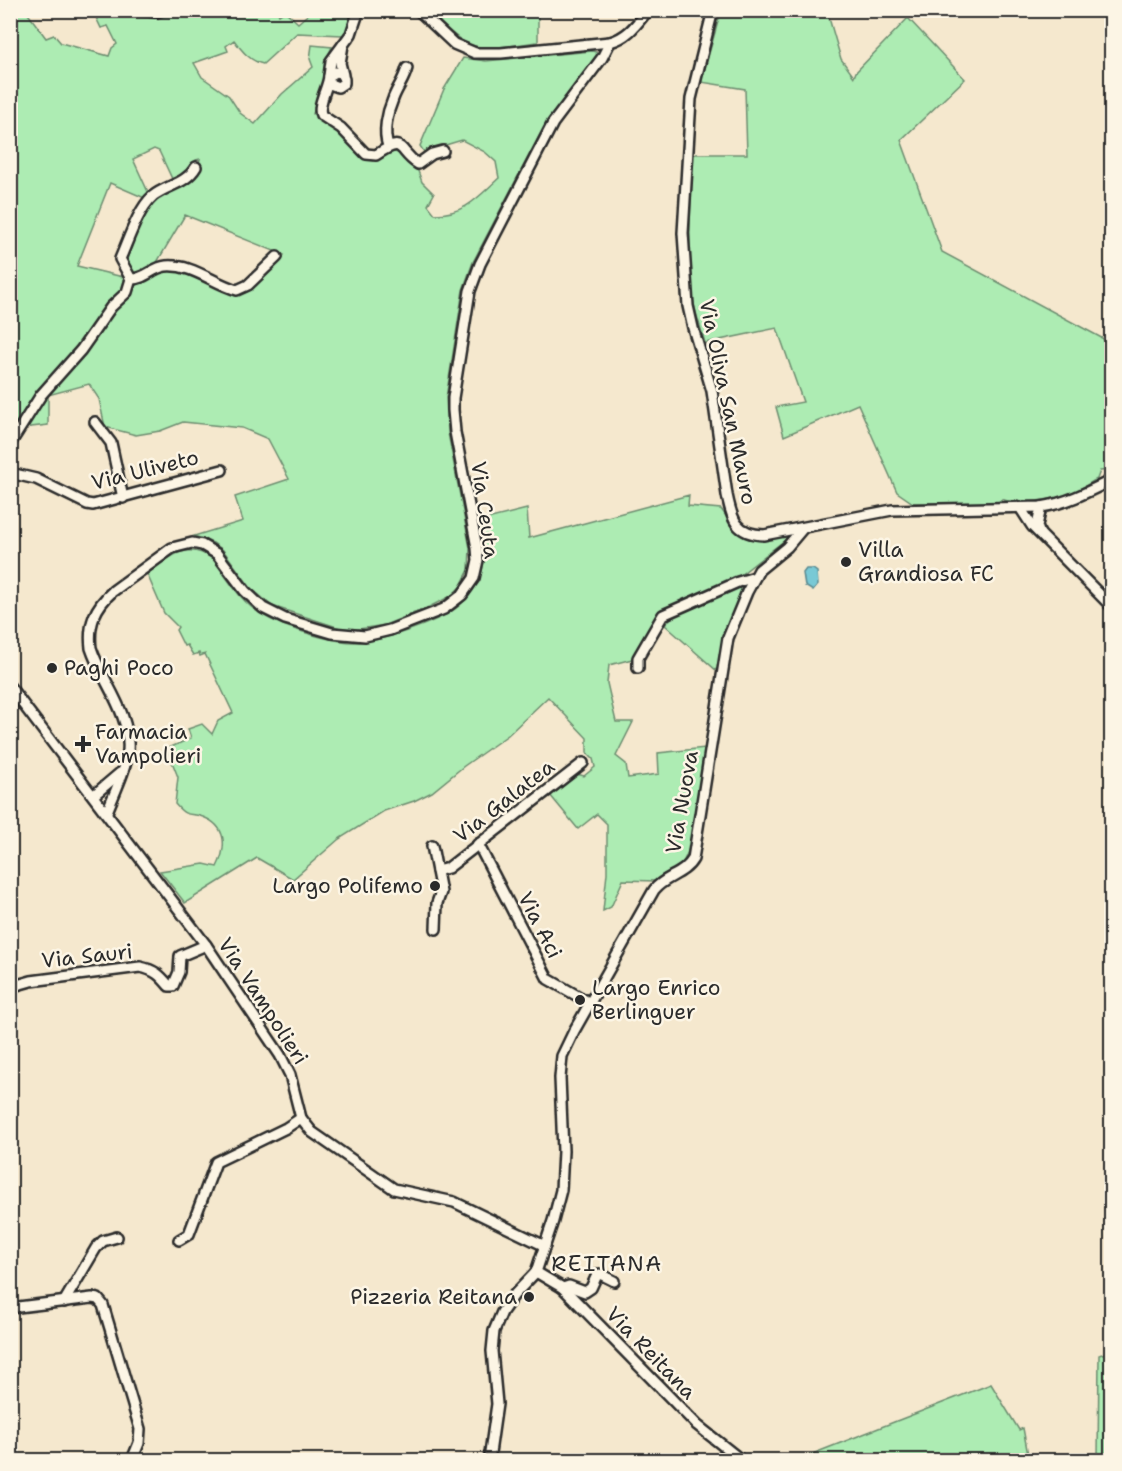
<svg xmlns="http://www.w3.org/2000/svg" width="1122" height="1471" font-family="'Shantell Sans',sans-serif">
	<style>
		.green { fill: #adecb3; stroke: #6c8c6f; stroke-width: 1.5 }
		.water { fill: #79c9d5; stroke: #5a8a91; stroke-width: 1.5 }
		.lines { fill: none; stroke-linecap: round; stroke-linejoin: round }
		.minor-casing { stroke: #2b2b2b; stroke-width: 14 }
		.minor { stroke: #fcf5e5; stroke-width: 9 }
		.poi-dot { fill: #2b2b2b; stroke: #fcf5e5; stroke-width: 2 }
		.labels { text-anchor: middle; stroke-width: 5; stroke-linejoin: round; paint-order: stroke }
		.street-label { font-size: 21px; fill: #2b2b2b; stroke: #fcf5e5 }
		.poi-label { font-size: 21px; fill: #2b2b2b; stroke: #fcf5e5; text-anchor: start }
		.neighbourhood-label { font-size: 22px; letter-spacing: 1.5px; fill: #2b2b2b; stroke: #fcf5e5 }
	</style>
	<rect width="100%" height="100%" fill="#f5e8ce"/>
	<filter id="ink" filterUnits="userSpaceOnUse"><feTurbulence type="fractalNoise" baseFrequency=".0167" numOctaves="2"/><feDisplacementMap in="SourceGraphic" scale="12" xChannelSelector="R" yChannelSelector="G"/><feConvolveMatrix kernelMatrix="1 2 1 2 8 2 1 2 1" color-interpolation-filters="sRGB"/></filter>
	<g filter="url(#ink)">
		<g class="green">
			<path d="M180,10h97l2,5 6,-4 13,12 14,-12 37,3 4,4 -4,10 -6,7 -46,-2 -34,31c-13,-3 -21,-13 -29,-24l-8,6 2,5 -34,12 8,14 27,19 11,17 15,11 27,-30 31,-27 -3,-8 2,-14 20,2 -6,12 -1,19 -12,36c10,7 20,12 29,20 12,12 16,23 34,27l11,-8 8,-1 6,2 17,17 4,11 12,12 -6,11 7,9c30,0 42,-16 64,-36l-3,-16 -11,-10 -23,-12 -23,7 -13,8 -6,-9 24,-57 19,-31 23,3 106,-10 4,1 1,4 -3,4 -47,61 -74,141 -10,28 -17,108 2,35 22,115 -1,22 -9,17 -9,9 -22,11 -44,18 -26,4 -19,-1 -68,-22 -21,-18 -28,-38 -10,-7 -19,-7 49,-15 -8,-24 54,-18 -21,-40 -26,-11 -59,-6 -23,9 -24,4 -31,-8 -6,-28 -10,-15 -41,11v30l-26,3 21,-33 70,-88 23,-25 28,-12 17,1 17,4 40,19 9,-2 37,-37 -99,-40 -29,49 -19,12 -9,-6 -6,-10 27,-57 47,-30 4,-14 -4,1 -4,9 -18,14 -15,-32 -5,-2 -21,10 16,35 -2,5 -37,-16 -33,83 50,12 2,5 -112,145h-6v-417h15l20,27 8,-3 7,8 48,13 3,-8 5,-4 -9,-18 -7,2 -8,-17h38l14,6h11z"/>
			<path d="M429,11h109v31c-21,2 -50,10 -70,2 -15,-7 -27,-22 -39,-33z"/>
			<path d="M721,11h106l14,48 13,18 2,-5 52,-54 57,61 -64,61 41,112 169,91v127l-11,1 -3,8c-9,5 -19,12 -29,16 -14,4 -54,11 -66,4l-5,4h-84l-16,-11 -39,-88 -74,32 -8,-29 27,-5 -26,-74 -72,15c-4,-15 -10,-30 -12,-45 -6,-47 -2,-96 0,-144h54l-2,-65 -44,-7z"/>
			<path d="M689,495l-1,11 33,3c14,19 17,33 44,31 9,-1 16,-4 25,-4l-55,43 -75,33 -28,47 -23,6 -2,18 9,39h17l-17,34 10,8 2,14 31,-4 -1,-21 47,-5c-3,25 -9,97 -23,115 -7,9 -19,9 -27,18l-32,-1 -12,27 -8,4 4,-38v-49l-10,-10 -19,15 -28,-34 27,-21 7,2 11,-9 -2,-8 -6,-6v-15l-39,-41 -40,38 -44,31 -32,26 -18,9 -30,10 -45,28 -46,40 -36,-21 -72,45 -25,-32 44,-7 13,3c10,-20 10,-41 -14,-50 -15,-6 -14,3 -28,-13l3,-27 -11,-28 24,-11 -3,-9 14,-5 10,10 6,-13 15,-8 -28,-59 -5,2 -1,-3 -6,2 -6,-10 -3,1 -8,-16 2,-3 -14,-14 -17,-39c23,-17 39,-34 66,-15 15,20 27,42 48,55 21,13 68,28 92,28 25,1 88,-20 107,-37 11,-9 18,-21 22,-34 5,-17 0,-34 -3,-50l48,-12 2,29z"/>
			<path d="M743,585l-6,24 -8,14 -12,48 -52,-46 10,-12z"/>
			<path d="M1111,1351v109h-13l1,-105z"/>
			<path d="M991,1384l28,46 4,-2 6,32h-232z"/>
		</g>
		<path class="water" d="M806,569h7l4,3 1,13 -5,6 -8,-5 -2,-13z"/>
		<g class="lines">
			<defs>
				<g id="minor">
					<path d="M142,10l14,2 6,-2"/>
					<path d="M418,10l36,34 21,9h26l109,-11c18,-5 26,-17 38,-32"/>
					<path d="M713,10l-22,89 -8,134 5,73 5,22 19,63 15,104c5,25 9,39 37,40l128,-25 149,-3c26,-4 47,-15 71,-27"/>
					<path d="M343,75l-3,-12 3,-18"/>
					<path d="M329,76l2,-15 20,-27 8,-24"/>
					<path d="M329,80l1,4 8,3 6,-4v-4l-4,-7h-4l-7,4c-1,12 -12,28 -8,39l20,13 25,26 10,1c30,-20 21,-4 42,9l14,-10 11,-3"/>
					<path d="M388,146c-5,-14 -1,-33 5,-47 4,-11 11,-19 14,-31"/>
					<path d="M131,279c13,1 22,-12 35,-13 27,-2 46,17 71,24l11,-5 29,-28"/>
					<path d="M95,422l16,21 12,55"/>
					<path d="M10,444l31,-49 40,-45 30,-43 16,-15 4,-13 -11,-20c8,-18 18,-50 33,-63 14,-11 33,-12 43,-29"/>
					<path d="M10,473l26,6 51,25 6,1 129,-35"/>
					<path d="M1021,509l11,17 80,81"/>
					<path d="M1039,532l-2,-6 4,-19"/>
					<path d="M638,668v-10l25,-43 75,-33 17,-5"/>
					<path d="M10,687l196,258 74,110 10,20 11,43 11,14 82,57 60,13 91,44"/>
					<path d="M94,795l26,-22"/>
					<path d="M107,812c6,-16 20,-44 21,-61 3,-38 -26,-69 -37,-103 -3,-24 4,-41 22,-57l59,-43 20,-5 10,2 15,9 28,37 18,17 22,11 47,14 33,3 25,-6 54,-21 18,-14 12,-17 4,-18 -1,-12 -22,-116 -2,-22v-12l17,-107 10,-27 73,-141 49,-65 8,-16"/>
					<path d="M478,844l70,135 42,24"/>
					<path d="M432,846l9,46 -4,11 -1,26"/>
					<path d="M437,871l11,-3 135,-105"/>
					<path d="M10,987l21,-6 109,-14c15,3 20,8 29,19h4l6,-14 1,-16 26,-11"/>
					<path d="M179,1240l10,-6 27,-72 70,-34 15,-10"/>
					<path d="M536,1272l17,-51 8,-31 2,-39 -3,-73 2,-22 12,-25 80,-141c11,-14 30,-15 39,-31l35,-221 19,-46 12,-22 28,-23 16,-19"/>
					<path d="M536,1272l27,16 134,137 44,35"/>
					<path d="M563,1288l6,-2 16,6 6,-4 6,-13 3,-1 14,7"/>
					<path d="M64,1302l32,-54 7,-7 14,-4"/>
					<path d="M10,1308l82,-10 6,1 5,6 37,124 -1,14 -7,17"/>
					<path d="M489,1460l8,-56 -5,-53 2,-20 8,-19 12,-17 22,-23"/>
				</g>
			</defs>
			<use href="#minor" class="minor-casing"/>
			<use href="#minor" class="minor"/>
		</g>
	</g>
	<g class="poi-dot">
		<circle cx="846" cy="562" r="6"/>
		<circle cx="52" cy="668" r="6"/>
		<path d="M80 735h6v6h6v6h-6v6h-6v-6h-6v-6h6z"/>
		<circle cx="435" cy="886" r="6"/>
		<circle cx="580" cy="1000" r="6"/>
		<circle cx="529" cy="1297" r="6"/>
	</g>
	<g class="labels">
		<g class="street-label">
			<text transform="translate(728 402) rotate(78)" y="7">Via Oliva San Mauro</text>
			<text transform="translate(145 470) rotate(-14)" y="7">Via Uliveto</text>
			<text transform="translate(485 510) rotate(82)" y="7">Via Ceuta</text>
			<text transform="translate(504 801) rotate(-38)" y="7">Via Galatea</text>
			<text transform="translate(682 802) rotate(-80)" y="7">Via Nuova</text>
			<text transform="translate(540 925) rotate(63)" y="7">Via Aci</text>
			<text transform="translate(87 956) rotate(-6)" y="7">Via Sauri</text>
			<text transform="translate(263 1001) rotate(57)" y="7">Via Vampolieri</text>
			<text transform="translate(651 1353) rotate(46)" y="7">Via Reitana</text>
		</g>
		<g class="poi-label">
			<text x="858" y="557">Villa<tspan x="858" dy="24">Grandiosa FC</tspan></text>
			<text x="64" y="675">Paghi Poco</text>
			<text x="95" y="739">Farmacia<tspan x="95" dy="24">Vampolieri</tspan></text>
			<text x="423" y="893" text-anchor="end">Largo Polifemo</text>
			<text x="592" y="995">Largo Enrico<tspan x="592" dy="24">Berlinguer</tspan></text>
			<text x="517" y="1304" text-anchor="end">Pizzeria Reitana</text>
		</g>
		<g class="neighbourhood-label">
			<text x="607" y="1271">REITANA</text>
		</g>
	</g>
	<rect width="1122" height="1471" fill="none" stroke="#fcf5e5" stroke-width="36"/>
	<rect x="18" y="18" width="1086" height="1435" fill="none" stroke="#2b2b2b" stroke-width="2" filter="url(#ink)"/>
</svg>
